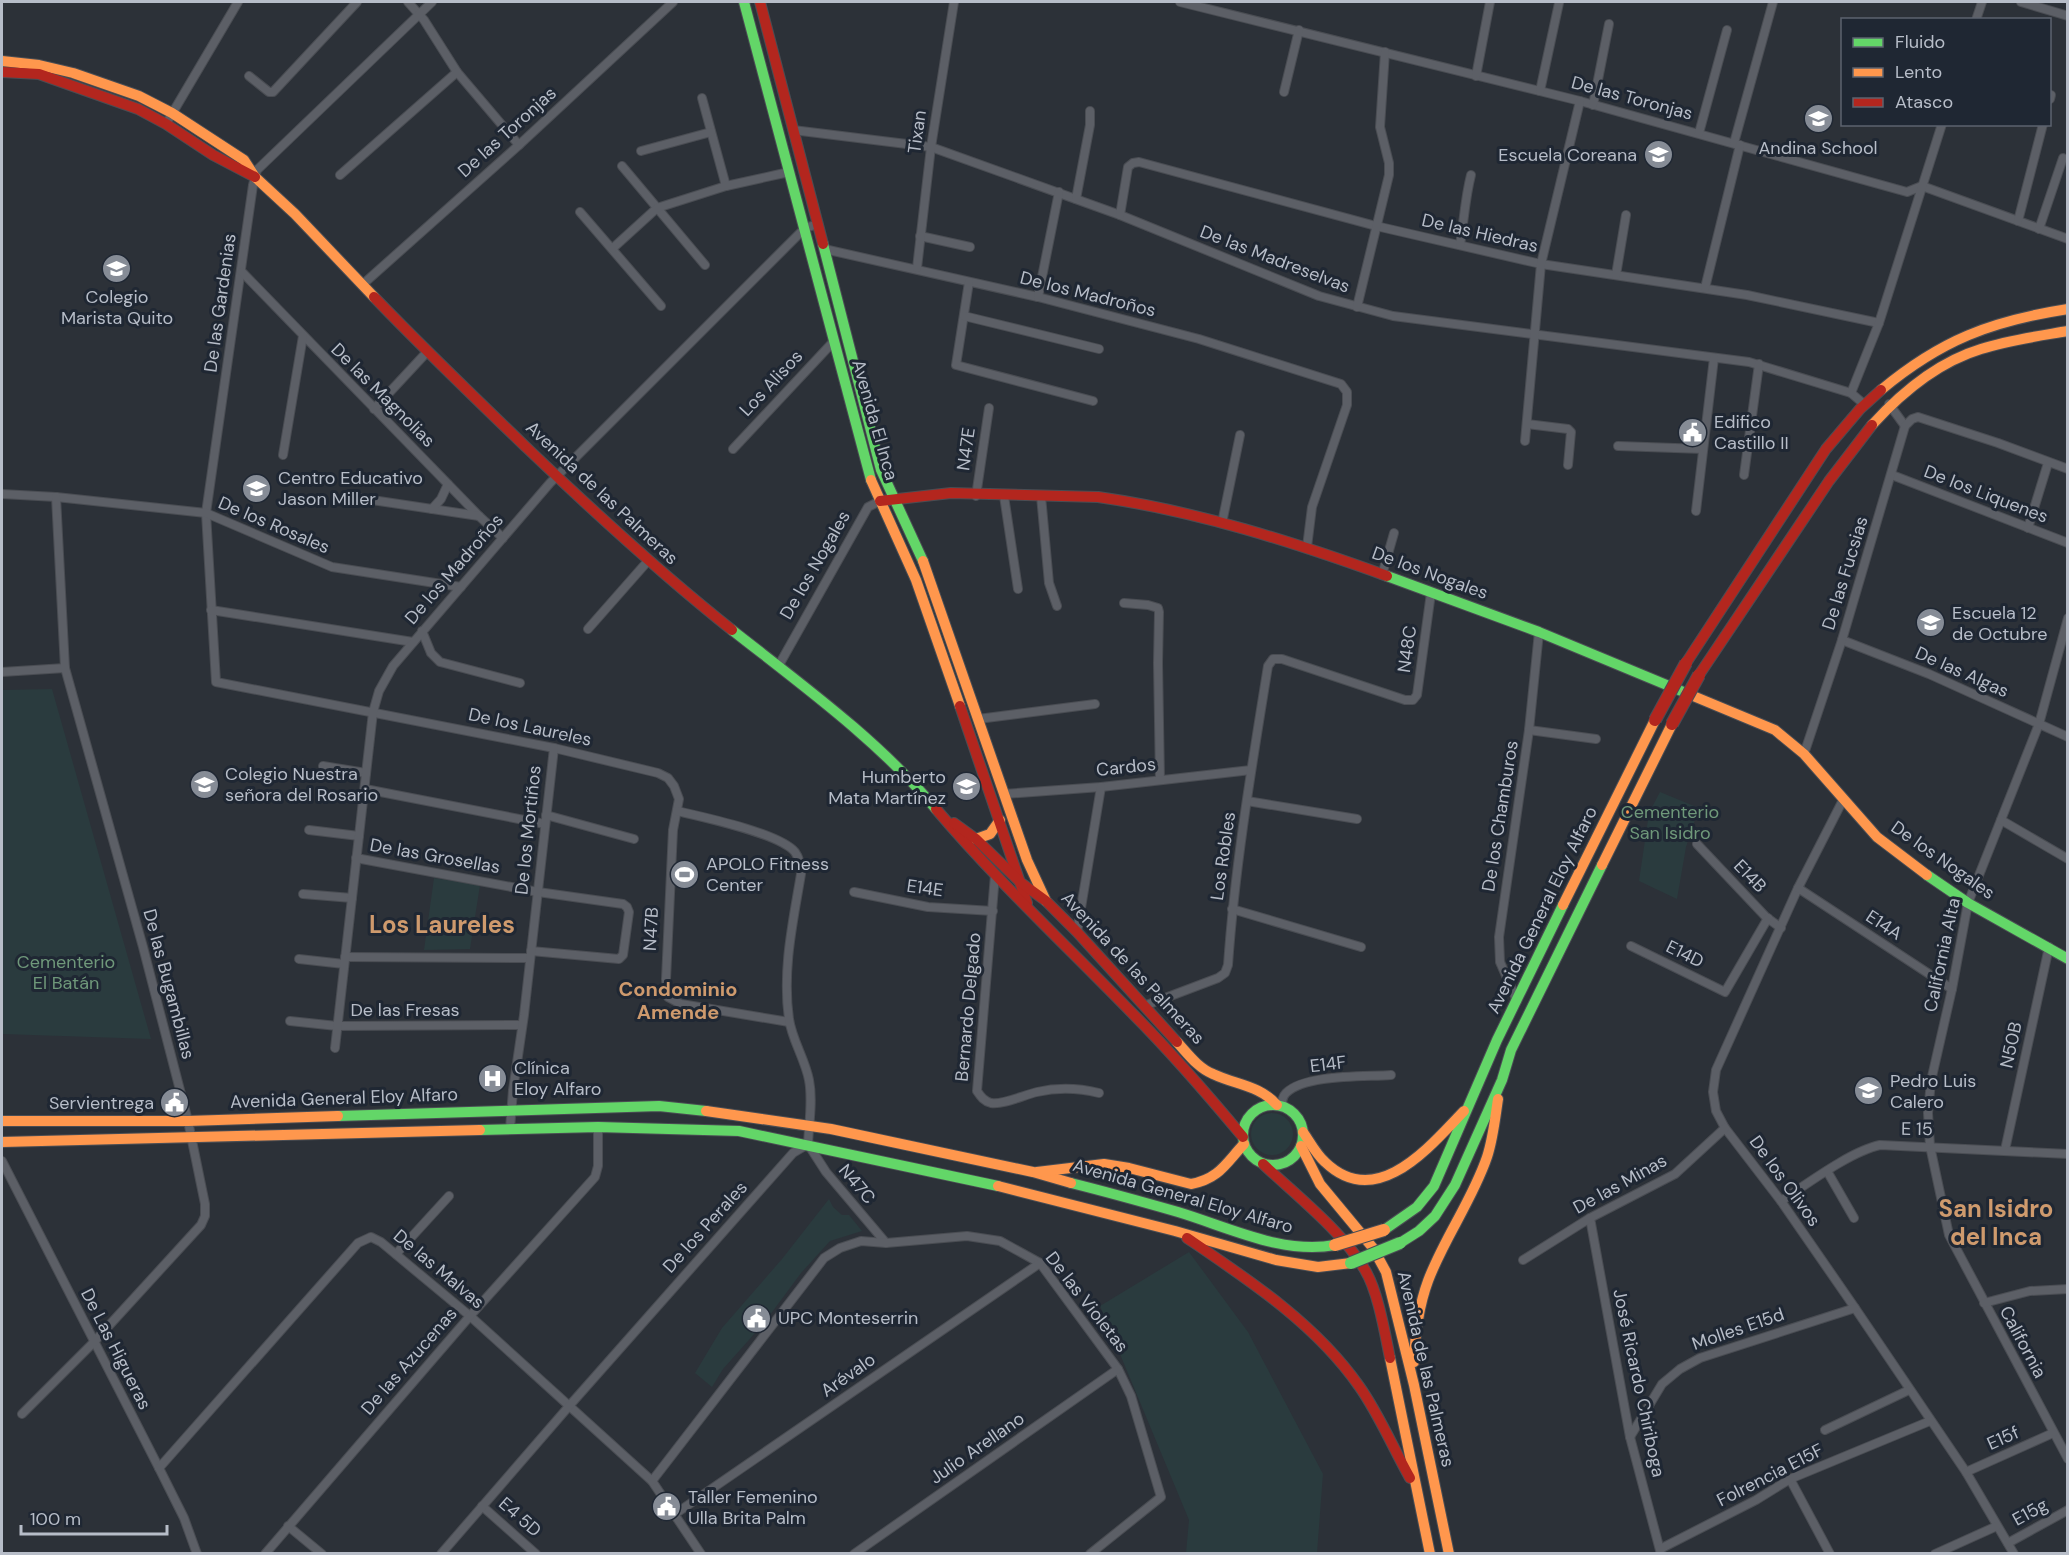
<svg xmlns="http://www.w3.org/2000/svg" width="2069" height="1555" font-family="'DM Sans',sans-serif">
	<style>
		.green { fill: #2a3b3e }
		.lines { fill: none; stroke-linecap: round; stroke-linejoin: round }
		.street-casing { stroke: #4a4d53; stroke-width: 10 }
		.fast-casing { stroke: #4a4d53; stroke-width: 12 }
		.slow-casing { stroke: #4a4d53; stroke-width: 12 }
		.jam-casing { stroke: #4a4d53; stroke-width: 12 }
		.street { stroke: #5c5f66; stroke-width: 8 }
		.fast { stroke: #63d668; stroke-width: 10 }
		.slow { stroke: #ff974d; stroke-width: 10 }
		.jam { stroke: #b3261e; stroke-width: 10 }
		.fast-bridge-casing { stroke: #4a4d55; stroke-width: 14; stroke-linecap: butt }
		.slow-bridge-casing { stroke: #4a4d55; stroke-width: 14; stroke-linecap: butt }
		.jam-bridge-casing { stroke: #4a4d55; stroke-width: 14; stroke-linecap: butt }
		.fast-bridge { stroke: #63d668; stroke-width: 12 }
		.slow-bridge { stroke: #ff974d; stroke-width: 12 }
		.jam-bridge { stroke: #b3261e; stroke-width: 12 }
		.labels { text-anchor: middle; stroke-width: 6; stroke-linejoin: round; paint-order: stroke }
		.street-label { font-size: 18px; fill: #b7bdc8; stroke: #1f2733 }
		.poi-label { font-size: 18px; fill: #b7bdc8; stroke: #1f2733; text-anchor: start }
		.park-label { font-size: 18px; fill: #6f987a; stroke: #1f2733 }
		.neighbourhood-label { font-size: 20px; font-weight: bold; fill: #ce9a6d; stroke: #1f2733 }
		.district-label { font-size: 24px; font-weight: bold; fill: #ce9a6d; stroke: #1f2733 }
	</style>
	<rect width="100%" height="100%" fill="#2c3138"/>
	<g class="green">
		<path d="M52,689l99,350 -149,-5v-344z"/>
		<path d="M1660,792l39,16 -13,39 -9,52 -38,-18 10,-68z"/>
		<path d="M434,878l46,7 -10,64 -46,1z"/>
		<circle cx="1272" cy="1134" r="21"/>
		<path d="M829,1199l4,8 9,8h7l13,16 -32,10 -29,32 -37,50 -41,46 -11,18 -17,-14 27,-45 60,-69z"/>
		<path d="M1189,1252l59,80 75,142 -6,79h-131l3,-33 -89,-214z"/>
	</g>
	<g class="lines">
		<defs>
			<g id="street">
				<path d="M408,2l16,18 33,52 62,73"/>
				<path d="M432,2l-175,168 -4,15 -47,328 10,169 338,66 104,25 10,5 6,8 5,13 -6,31 -7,149 2,18 13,7 108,18"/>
				<path d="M1180,2l400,99 327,91 15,-6 146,53"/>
				<path d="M2021,2l47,14"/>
				<path d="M1976,20l6,-18"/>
				<path d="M249,76l20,16h4l84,-90"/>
				<path d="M1476,76l14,-74"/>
				<path d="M1540,91l19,-88"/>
				<path d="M1284,92l15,-62"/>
				<path d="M702,98l24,88"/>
				<path d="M2050,99l1,-4"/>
				<path d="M1593,105l16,-81"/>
				<path d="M166,124l72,-122"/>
				<path d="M793,130l138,17 189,68 199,81 74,20 356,46 102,31 14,12"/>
				<path d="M1699,133l28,-103"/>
				<path d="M1734,143l39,-141"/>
				<path d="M641,151l70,-19"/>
				<path d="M622,166l83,99"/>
				<path d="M340,175l117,-103"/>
				<path d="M1076,199l14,-74v-14"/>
				<path d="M580,212l81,94"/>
				<path d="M1120,215l8,-48 5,-4 6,-1 237,64 165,38 206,31 132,28"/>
				<path d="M2018,221l25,-97"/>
				<path d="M2039,229l24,-71"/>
				<path d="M920,236l50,11"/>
				<path d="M1460,245c4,-24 5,-47 11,-70"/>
				<path d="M613,248l44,-40 69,-22 63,-14"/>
				<path d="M824,249l214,48 161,42 142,45 6,8v13l-35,102 -5,40"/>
				<path d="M917,268l14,-121 23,-145"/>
				<path d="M242,272l237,244 24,22"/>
				<path d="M1616,275l10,-60"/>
				<path d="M969,282l-13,83 137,36"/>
				<path d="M362,285l157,-140 154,-143"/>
				<path d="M1705,288l35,-143"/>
				<path d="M1038,297l21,-105"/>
				<path d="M1357,307l32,-132v-12l-9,-36 5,-75"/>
				<path d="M964,316l135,33"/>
				<path d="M1851,393l28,-70 63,-199"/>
				<path d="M1889,404l16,22"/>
				<path d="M374,409l53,-57"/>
				<path d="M1527,424l41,5 3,3 -3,33"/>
				<path d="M1525,441l16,-177 39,-163"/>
				<path d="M1618,446l85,3"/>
				<path d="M733,449l101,-108"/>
				<path d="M283,455l20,-119"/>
				<path d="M1744,475l15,-111"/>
				<path d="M1892,475l176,68"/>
				<path d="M2,494l54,3 150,16 126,54 129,20"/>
				<path d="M976,496l13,-88"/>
				<path d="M1004,496l14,93"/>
				<path d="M1041,496l8,87 8,23"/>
				<path d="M352,497l127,19"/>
				<path d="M432,509l9,-10 7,-15"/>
				<path d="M1696,511l18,-153"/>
				<path d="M1222,523l18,-88"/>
				<path d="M2028,528l20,-65"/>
				<path d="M1382,575l12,-42"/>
				<path d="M1124,603l24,2 10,3 1,4 -1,51 2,117"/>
				<path d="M211,610l202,32"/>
				<path d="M2068,618l-29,106 -71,179 -16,86 -21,92 -3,32 2,33 19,89 119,224"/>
				<path d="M588,629l59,-67"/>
				<path d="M422,631l9,22 9,9 80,21"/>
				<path d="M1842,640l87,34 139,63"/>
				<path d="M779,665l89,-158 12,-6"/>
				<path d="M2,672l63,-4"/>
				<path d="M978,719l117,-15"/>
				<path d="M1529,730l67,9"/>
				<path d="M1804,754l38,-114 63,-214 7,-7 6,-2 80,26 70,26"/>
				<path d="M323,766l43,7"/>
				<path d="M365,789l180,35"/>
				<path d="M1004,794l97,-7 150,-17"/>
				<path d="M1843,800l-45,88 -82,182 -3,22 3,19 9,17 56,73 74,107 111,164 48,82"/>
				<path d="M1247,801l110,18"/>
				<path d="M677,811c26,6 102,22 118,41 5,7 6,13 6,22 -8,48 -19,96 -12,145 3,21 16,40 20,61 4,20 0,43 -1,64"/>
				<path d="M546,815l88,24"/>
				<path d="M2001,820l67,39"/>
				<path d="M309,830l50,6"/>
				<path d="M1697,844l69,73 15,11"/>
				<path d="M356,858l182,34 85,12 4,3 2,5 -6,43 -4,4 -88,-8"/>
				<path d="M995,875l-18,216c4,6 7,10 14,12 12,2 33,-8 46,-11 21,-5 42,-4 62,1"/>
				<path d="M1798,888l154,101"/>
				<path d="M854,892l74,15 65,4"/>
				<path d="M303,894l49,4"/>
				<path d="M1232,909l129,38"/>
				<path d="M1077,932l24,-145"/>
				<path d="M1631,946l94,46 43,-74"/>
				<path d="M345,957l185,1"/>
				<path d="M299,959l45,5"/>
				<path d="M1517,1001l-17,-39 -1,-25 30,-207 10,-98"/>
				<path d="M1144,1006l74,-28 7,-5 3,-8c7,-100 24,-200 40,-299l5,-7h9l123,41h8l4,-5 14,-102"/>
				<path d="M290,1021l47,5 185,-1"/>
				<path d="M335,1048l38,-336 6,-21 14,-25 157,-183 255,-255 13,-4"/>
				<path d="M1282,1106c0,-5 0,-9 4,-13 19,-19 79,-16 105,-18"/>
				<path d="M510,1129l3,-39 11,-75 30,-267"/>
				<path d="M808,1144l18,28 60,71"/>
				<path d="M2005,1150l44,-203"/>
				<path d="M2,1161l157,307 25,50 13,36"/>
				<path d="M1827,1171l27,47"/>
				<path d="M1781,1201c26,-17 70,-50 99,-56l188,9"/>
				<path d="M1590,1218l40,219 31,117"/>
				<path d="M396,1254l53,-58"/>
				<path d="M1523,1260l67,-42 85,-44 50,-46"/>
				<path d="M1984,1303l46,-12 38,-2"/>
				<path d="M22,1414l71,-71 108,-118 4,-9v-12l-17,-83 -45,-174 -78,-279 -9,-171"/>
				<path d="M1825,1430l84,-40"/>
				<path d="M1630,1437l32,-53 18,-15 20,-11 155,-50"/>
				<path d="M159,1468l199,-225 13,-6 10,5 89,74 182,165 49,73"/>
				<path d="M1966,1472l87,-39"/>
				<path d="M1790,1479l40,75"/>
				<path d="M652,1481l172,-223 16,-10 21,-7 25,2 81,-7 33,5 40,22 78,106 13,27 30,101 -71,57"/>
				<path d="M482,1506l54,48"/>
				<path d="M675,1514l365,-251"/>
				<path d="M288,1526l34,28"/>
				<path d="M2008,1543l60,-33"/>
				<path d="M1660,1549l96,-49 34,-21 140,-58"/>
				<path d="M265,1554l205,-238 125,-139 3,-11v-39"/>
				<path d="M441,1554l129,-149 223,-252 15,-9"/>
				<path d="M854,1554l264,-185"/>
				<path d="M1935,1554l62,-28"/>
			</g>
			<g id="fast">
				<path d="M744,2l127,478"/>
				<path d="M823,244l58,226 42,91"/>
				<path d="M1387,576l152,56 147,61"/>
				<path d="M732,630c70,55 146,110 204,179"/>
				<path d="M1927,875l41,28 100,56"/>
				<circle cx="1273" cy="1135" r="30"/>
				<path d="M338,1116l321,-10 47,5"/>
				<path d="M480,1130l118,-3 141,4 259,55"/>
				<path d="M1071,1183c36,9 72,19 107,29 50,15 105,43 157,33"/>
				<path d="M1384,1230l33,-23 17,-21 63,-146 66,-135"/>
				<path d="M1400,1243l19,-12 16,-15 20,-31 47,-105 9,-30 91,-185"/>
			</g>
			<g id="slow">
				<path d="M2,61l37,4 34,8 66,23 33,17 72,47 11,17 40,37 79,83"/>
				<path d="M1881,390c60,-50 110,-69 187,-81"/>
				<path d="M1872,425c30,-33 66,-63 109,-76 28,-9 58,-13 87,-18"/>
				<path d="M871,480l45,100 44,126"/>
				<path d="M923,561l104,299 19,41"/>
				<path d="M1686,693l89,37 29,24 73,83 50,38"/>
				<path d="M976,839l14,-5 10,-14"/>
				<path d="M1602,865l70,-141"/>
				<path d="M1563,905l92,-185"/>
				<path d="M1177,1042c11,12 21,26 36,32 23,11 46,11 64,31"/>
				<path d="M706,1111l125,18 202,43 38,11"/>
				<path d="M2,1121h186l150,-5"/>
				<path d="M1303,1132c7,10 13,22 22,30 52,50 105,-16 139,-51"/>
				<path d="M2,1142l478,-12"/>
				<path d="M1301,1146l19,38 53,64 13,24 28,113 35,169"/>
				<path d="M1037,1172l67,-8 25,4 62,16c28,-5 35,-21 53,-40"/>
				<path d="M998,1186l177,45 101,29 42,7 33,-4"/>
				<path d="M1390,1358l40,196"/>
				<path d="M1414,1362c1,-28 4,-54 14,-81 16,-43 44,-80 59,-124 6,-18 8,-38 11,-58"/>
			</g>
			<g id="jam">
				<path d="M760,2l63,242"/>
				<path d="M2,72l37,2 99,35 28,15 47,31 42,22"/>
				<path d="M374,297c50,52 101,101 153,151 66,63 133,125 205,182"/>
				<path d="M880,501l71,-8 147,4c99,14 195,45 289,79"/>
				<path d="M1686,663l140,-214 34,-40 21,-19"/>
				<path d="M1699,675l130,-194 43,-56"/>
				<path d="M960,706l67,197"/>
				<path d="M936,809c61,72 131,137 197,205 39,39 75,81 110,123"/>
				<path d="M954,823l22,16 44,43 26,19 31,31 100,110"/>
				<path d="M1263,1164c32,30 81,69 102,106 13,21 20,64 25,88"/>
				<path d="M1187,1238c62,42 129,86 172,148 20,28 34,62 51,92"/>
			</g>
		</defs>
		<use href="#street" class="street-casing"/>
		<use href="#fast" class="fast-casing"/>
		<use href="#slow" class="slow-casing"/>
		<use href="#jam" class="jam-casing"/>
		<use href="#street" class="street"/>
		<use href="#fast" class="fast"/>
		<use href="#slow" class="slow"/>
		<use href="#jam" class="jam"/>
		<defs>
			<path id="fast-bridge" d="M1351,1263l49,-20"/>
			<path id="slow-bridge" d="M1335,1245l49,-15"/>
			<g id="jam-bridge">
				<path d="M1655,720l31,-57"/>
				<path d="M1672,724l27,-49"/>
			</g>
		</defs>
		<use href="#fast-bridge" class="fast-bridge-casing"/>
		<use href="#slow-bridge" class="slow-bridge-casing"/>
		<use href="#jam-bridge" class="jam-bridge-casing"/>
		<use href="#fast-bridge" class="fast-bridge"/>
		<use href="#slow-bridge" class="slow-bridge"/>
		<use href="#jam-bridge" class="jam-bridge"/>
	</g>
	<defs>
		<symbol id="school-disc" viewBox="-11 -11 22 22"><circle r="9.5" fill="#868c96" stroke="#1f2733"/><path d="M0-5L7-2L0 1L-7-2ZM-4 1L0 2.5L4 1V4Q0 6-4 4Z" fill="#fff"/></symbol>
		<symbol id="civic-disc" viewBox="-11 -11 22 22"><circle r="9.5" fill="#868c96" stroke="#1f2733"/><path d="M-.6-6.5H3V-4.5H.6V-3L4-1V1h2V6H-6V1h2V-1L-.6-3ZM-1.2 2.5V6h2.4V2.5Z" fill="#fff"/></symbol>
		<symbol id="university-disc" viewBox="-11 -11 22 22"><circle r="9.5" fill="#868c96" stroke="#1f2733"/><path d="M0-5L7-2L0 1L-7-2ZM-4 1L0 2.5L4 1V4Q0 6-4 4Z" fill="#fff"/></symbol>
		<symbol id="stadium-disc" viewBox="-11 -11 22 22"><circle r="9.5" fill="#868c96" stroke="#1f2733"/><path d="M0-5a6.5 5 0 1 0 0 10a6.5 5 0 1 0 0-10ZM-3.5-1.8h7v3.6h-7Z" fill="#fff"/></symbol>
		<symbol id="hospital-disc" viewBox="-11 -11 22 22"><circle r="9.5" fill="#868c96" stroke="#1f2733"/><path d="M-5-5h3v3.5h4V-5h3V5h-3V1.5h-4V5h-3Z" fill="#fff"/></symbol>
	</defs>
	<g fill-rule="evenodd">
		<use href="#school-disc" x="1802" y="102" width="33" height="33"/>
		<use href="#school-disc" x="1642" y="138" width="33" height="33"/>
		<use href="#school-disc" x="100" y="252" width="33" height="33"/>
		<use href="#civic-disc" x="1676" y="416" width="33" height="33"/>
		<use href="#school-disc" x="240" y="472" width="33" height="33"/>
		<use href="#school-disc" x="1914" y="606" width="33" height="33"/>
		<use href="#university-disc" x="188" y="768" width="33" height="33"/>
		<use href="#school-disc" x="950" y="770" width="33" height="33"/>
		<use href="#stadium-disc" x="668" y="858" width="33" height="33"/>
		<use href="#hospital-disc" x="476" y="1062" width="33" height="33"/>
		<use href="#school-disc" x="1852" y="1074" width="33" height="33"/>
		<use href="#civic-disc" x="158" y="1086" width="33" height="33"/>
		<use href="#civic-disc" x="740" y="1302" width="33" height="33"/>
		<use href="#civic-disc" x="650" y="1490" width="33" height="33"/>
	</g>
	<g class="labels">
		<g class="street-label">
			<text transform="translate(1632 98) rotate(15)" y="6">De las Toronjas</text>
			<text transform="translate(507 132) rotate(-42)" y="6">De las Toronjas</text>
			<text transform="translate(917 132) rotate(-82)" y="6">Tixan</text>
			<text transform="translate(1480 233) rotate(13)" y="6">De las Hiedras</text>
			<text transform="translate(1275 259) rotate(21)" y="6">De las Madreselvas</text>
			<text transform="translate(1088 294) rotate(14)" y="6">De los Madroños</text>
			<text transform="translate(220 303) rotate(-82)" y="6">De las Gardenias</text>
			<text transform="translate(771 383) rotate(-47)" y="6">Los Alisos</text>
			<text transform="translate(383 395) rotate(45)" y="6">De las Magnolias</text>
			<text transform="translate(875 420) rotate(74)" y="6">Avenida El Inca</text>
			<text transform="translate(966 449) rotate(-82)" y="6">N47E</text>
			<text transform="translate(602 493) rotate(43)" y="6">Avenida de las Palmeras</text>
			<text transform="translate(1986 494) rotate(21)" y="6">De los Liquenes</text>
			<text transform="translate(274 525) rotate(23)" y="6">De los Rosales</text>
			<text transform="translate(815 565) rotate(-60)" y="6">De los Nogales</text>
			<text transform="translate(454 569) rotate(-49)" y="6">De los Madroños</text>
			<text transform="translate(1430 573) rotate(20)" y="6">De los Nogales</text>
			<text transform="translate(1845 573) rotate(-73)" y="6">De las Fucsias</text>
			<text transform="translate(1407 649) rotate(-82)" y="6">N48C</text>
			<text transform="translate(1962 672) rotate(24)" y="6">De las Algas</text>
			<text transform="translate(530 727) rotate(12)" y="6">De los Laureles</text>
			<text transform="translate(1126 767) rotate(-6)" y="6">Cardos</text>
			<text transform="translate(1500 816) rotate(-81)" y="6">De los Chamburos</text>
			<text transform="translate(528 830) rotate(-84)" y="6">De los Mortiños</text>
			<text transform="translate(435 856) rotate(10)" y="6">De las Grosellas</text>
			<text transform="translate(1223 856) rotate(-82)" y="6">Los Robles</text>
			<text transform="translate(1943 860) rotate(35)" y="6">De los Nogales</text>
			<text transform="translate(1750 876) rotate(46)" y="6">E14B</text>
			<text transform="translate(925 888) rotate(8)" y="6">E14E</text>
			<text transform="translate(1542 910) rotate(-64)" y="6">Avenida General Eloy Alfaro</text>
			<text transform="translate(1884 925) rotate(33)" y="6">E14A</text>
			<text transform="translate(651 929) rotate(-87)" y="6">N47B</text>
			<text transform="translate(1685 954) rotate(26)" y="6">E14D</text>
			<text transform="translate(1942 955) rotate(-78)" y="6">California Alta</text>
			<text transform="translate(1133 968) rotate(47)" y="6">Avenida de las Palmeras</text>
			<text transform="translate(169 984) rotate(75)" y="6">De las Bugambillas</text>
			<text transform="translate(968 1007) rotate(-85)" y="6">Bernardo Delgado</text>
			<text x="405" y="1016">De las Fresas</text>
			<text transform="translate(2011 1045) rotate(-78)" y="6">N50B</text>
			<text transform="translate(1328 1064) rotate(-7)" y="6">E14F</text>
			<text transform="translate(344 1098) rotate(-2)" y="6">Avenida General Eloy Alfaro</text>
			<text transform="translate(1917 1129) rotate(1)" y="6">E 15</text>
			<text transform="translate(1785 1181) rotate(54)" y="6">De los Olivos</text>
			<text transform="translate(857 1184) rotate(50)" y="6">N47C</text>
			<text transform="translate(1620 1184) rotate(-29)" y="6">De las Minas</text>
			<text transform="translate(1183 1196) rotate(16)" y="6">Avenida General Eloy Alfaro</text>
			<text transform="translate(705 1227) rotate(-48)" y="6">De los Perales</text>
			<text transform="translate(439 1269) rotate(40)" y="6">De las Malvas</text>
			<text transform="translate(1087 1302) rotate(52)" y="6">De las Violetas</text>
			<text transform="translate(1738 1329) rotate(-19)" y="6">Molles E15d</text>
			<text transform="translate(2023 1342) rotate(62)" y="6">California</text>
			<text transform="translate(116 1349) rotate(63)" y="6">De Las Higueras</text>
			<text transform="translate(409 1361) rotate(-49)" y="6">De las Azucenas</text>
			<text transform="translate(1426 1369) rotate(77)" y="6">Avenida de las Palmeras</text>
			<text transform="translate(848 1375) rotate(-35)" y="6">Arévalo</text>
			<text transform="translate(1639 1383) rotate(78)" y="6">José Ricardo Chiriboga</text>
			<text transform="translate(2003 1438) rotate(-24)" y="6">E15f</text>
			<text transform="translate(977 1448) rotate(-35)" y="6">Julio Arellano</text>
			<text transform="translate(1770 1475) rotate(-27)" y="6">Folrencia E15F</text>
			<text transform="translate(2030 1512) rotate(-29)" y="6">E15g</text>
			<text transform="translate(520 1517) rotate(41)" y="6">E4 5D</text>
		</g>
		<g class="poi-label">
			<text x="1818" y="154" text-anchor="middle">Andina School</text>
			<text x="1637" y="161" text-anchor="end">Escuela Coreana</text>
			<text x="117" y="303" text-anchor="middle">Colegio<tspan x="117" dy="21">Marista Quito</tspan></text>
			<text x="1714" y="428">Edifico<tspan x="1714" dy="21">Castillo II</tspan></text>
			<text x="278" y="484">Centro Educativo<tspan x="278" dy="21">Jason Miller</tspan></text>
			<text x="1952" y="619">Escuela 12<tspan x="1952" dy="21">de Octubre</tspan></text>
			<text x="225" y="780">Colegio Nuestra<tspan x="225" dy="21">señora del Rosario</tspan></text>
			<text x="946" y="783" text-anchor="end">Humberto<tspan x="946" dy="21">Mata Martínez</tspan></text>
			<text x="706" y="870">APOLO Fitness<tspan x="706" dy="21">Center</tspan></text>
			<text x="514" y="1074">Clínica<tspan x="514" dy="21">Eloy Alfaro</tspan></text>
			<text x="1890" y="1087">Pedro Luis<tspan x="1890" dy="21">Calero</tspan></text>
			<text x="154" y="1109" text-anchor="end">Servientrega</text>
			<text x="778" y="1324">UPC Monteserrin</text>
			<text x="688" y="1503">Taller Femenino<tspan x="688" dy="21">Ulla Brita Palm</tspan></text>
		</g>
		<g class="park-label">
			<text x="1670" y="818">Cementerio<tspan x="1670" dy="21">San Isidro</tspan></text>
			<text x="66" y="968">Cementerio<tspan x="66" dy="21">El Batán</tspan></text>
		</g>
		<g class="neighbourhood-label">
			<text x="678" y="996">Condominio<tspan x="678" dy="23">Amende</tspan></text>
		</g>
		<g class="district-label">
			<text x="442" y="933">Los Laureles</text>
			<text x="1996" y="1217">San Isidro<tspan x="1996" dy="28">del Inca</tspan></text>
		</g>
	</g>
	<rect width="2069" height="1555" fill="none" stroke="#b7bdc8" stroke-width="6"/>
	<rect x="1841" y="18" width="210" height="108" fill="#1f2733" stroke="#5c636f" stroke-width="1.5"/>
	<rect x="1853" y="38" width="30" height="9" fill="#63d668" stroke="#5c636f" stroke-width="1.5"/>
	<text x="1895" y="48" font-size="18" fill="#b7bdc8">Fluido</text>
	<rect x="1853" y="68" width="30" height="9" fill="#ff974d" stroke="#5c636f" stroke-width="1.5"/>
	<text x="1895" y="78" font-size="18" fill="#b7bdc8">Lento</text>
	<rect x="1853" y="98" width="30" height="9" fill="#b3261e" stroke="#5c636f" stroke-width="1.5"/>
	<text x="1895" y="108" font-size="18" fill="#b7bdc8">Atasco</text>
	<path d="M21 1525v9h146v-9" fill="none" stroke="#b7bdc8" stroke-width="3"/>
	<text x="30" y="1525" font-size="18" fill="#b7bdc8" stroke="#1f2733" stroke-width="4.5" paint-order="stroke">100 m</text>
</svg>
